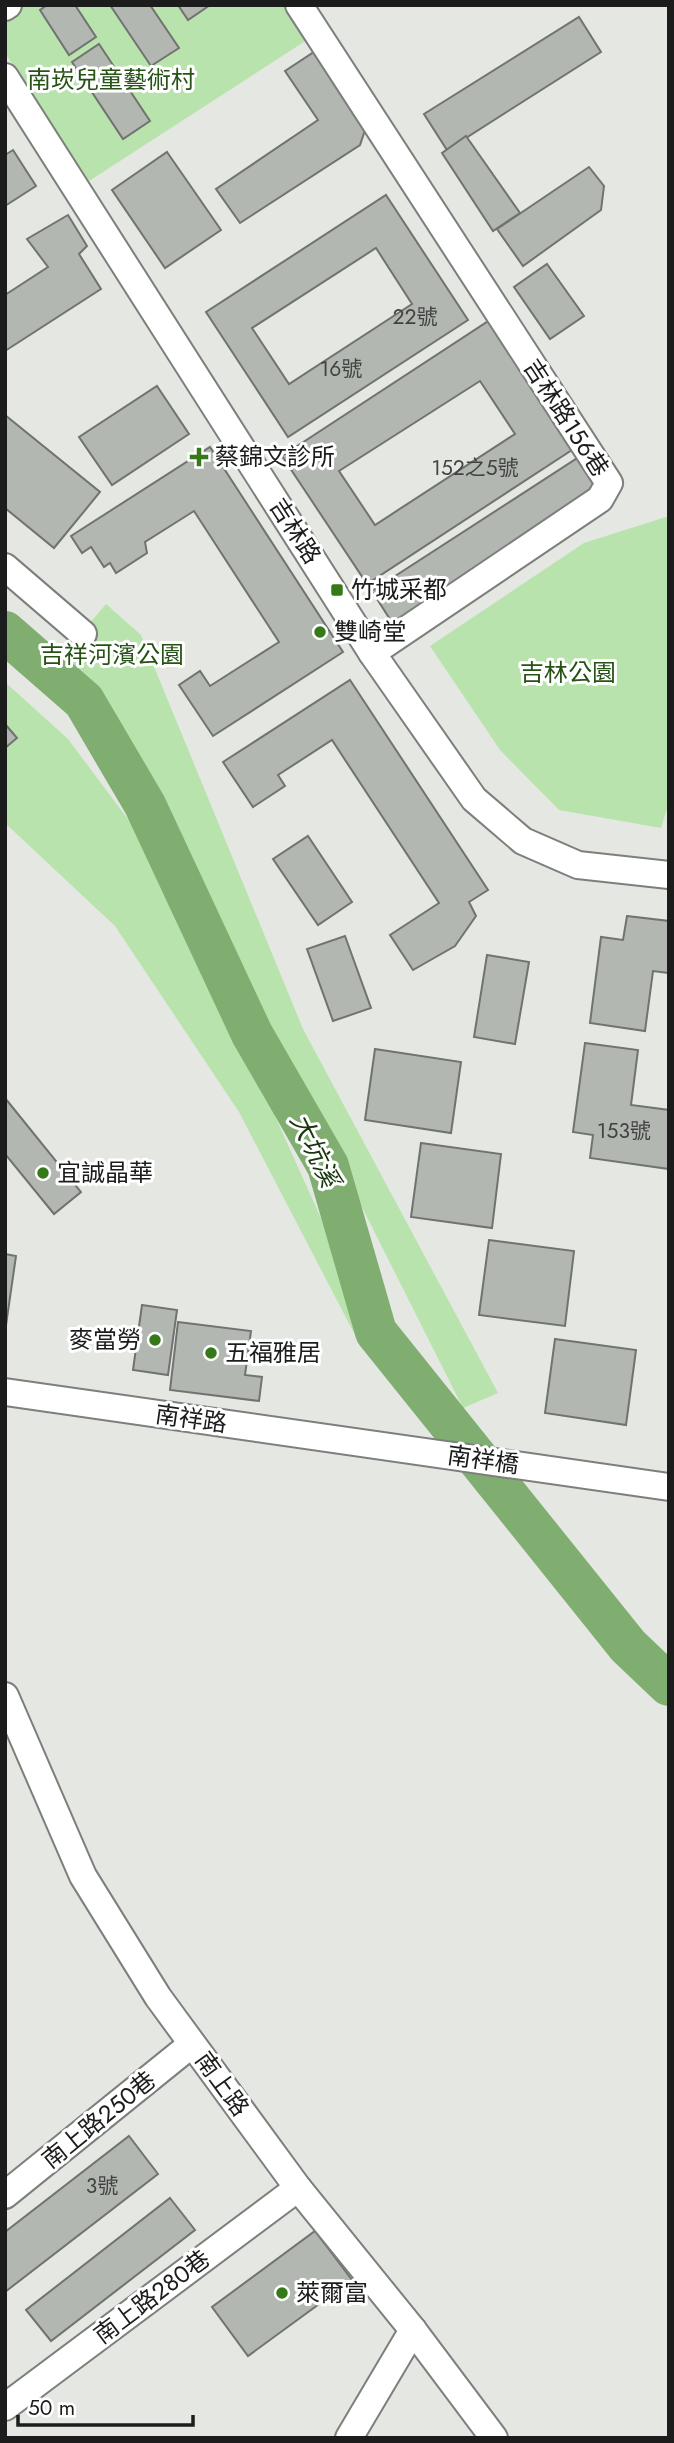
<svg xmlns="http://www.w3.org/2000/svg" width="674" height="2443" font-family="Jost,'Noto Sans TC',sans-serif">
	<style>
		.green { fill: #b9e3ac }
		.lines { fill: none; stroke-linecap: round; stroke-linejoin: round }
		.river { stroke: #80ae71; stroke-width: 42 }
		.building { fill: #b3b7b2; stroke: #70736f; stroke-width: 2; fill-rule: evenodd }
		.minor-casing { stroke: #7c7f7b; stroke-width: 30 }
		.minor { stroke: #fff; stroke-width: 26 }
		.poi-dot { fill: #367919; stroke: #fff; stroke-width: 2.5 }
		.labels { text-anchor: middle; stroke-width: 6; stroke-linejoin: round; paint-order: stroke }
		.number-label { font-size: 21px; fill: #414341 }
		.park-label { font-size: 24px; fill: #265215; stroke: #fff }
		.street-label { font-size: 24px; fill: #1b1c1b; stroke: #fff }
		.poi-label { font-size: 24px; fill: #1b1c1b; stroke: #fff; text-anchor: start }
		.water-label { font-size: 26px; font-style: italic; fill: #18370c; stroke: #fff }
	</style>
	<rect width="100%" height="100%" fill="#e4e7e2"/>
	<g class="green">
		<path d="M21,5h268l21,33 -221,143 -84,-128v-38z"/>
		<path d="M669,516v286l-8,26 -102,-18 -59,-60 -70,-104 154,-103z"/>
		<path d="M106,604l35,31 162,394 195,364 -35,15 -357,-710 -42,-44z"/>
		<path d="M5,682l63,57 80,107 100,210 121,269 -15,8 -115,-221 -124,-186 -110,-103z"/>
	</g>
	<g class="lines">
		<path class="river" d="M5,632l79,69 61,104 107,229 76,132 48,166 252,314 41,39"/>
	</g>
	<g class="building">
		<path d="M47,5h28l21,32 -27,18 -29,-45z"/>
		<path d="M110,5h40l29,43 -28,18z"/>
		<path d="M178,5h32l-22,15z"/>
		<path d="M579,17l22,35 -154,98 -23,-36z"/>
		<path d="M99,44l51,77 -27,18 -51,-77z"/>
		<path d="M317,50l50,74 -7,21 -120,78 -24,-34 102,-69 -33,-49z"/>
		<path d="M466,136l54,77 -27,18 -51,-78z"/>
		<path d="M13,150l23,36 -31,20v-51z"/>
		<path d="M167,152l54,78 -56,38 -53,-78z"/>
		<path d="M589,167l15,19 -3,24 -78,56 -26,-37z"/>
		<path d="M386,195l82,125 -180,117 -82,-125zM376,248l36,56 -123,80 -37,-56z"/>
		<path d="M68,215l19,31 -8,8 22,35 -96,62v-56l43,-28 -21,-28z"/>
		<path d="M547,264l37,52 -34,23 -36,-52z"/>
		<path d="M490,320l85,128 -208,136 -85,-128zM480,381l35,53 -140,91 -36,-54z"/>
		<path d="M157,386l32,48 -77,51 -33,-48z"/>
		<path d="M5,415l95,77 -46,56 -49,-40z"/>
		<path d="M210,447l133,205 -130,84 -34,-51 21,-14 10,15 69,-44 -85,-131 -49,31 2,11 -31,20 -6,-10 -6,4 -13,-20 -9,6 -11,-17z"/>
		<path d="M579,457l22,34 -208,133 -21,-33z"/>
		<path d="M350,680l138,210 -19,12 7,14 -21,30 -42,24 -23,-35 49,-32 -107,-163 -54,35 7,11 -32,21 -30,-45z"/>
		<path d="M5,724l12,14 -12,10z"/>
		<path d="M308,836l44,66 -34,23 -45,-66z"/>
		<path d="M627,916l42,5v52l-16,-2 -8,60 -55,-8 11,-86 22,3z"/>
		<path d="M345,936l26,72 -38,13 -26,-72z"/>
		<path d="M487,955l42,7 -14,82 -41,-7z"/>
		<path d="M585,1043l53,7 -7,55 38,5v59l-79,-11 3,-23 -20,-3z"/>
		<path d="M375,1049l86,13 -10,71 -86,-13z"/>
		<path d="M5,1098l76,94 -27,22 -49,-60z"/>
		<path d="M421,1143l80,11 -9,74 -81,-11z"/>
		<path d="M489,1240l85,11 -9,75 -86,-11z"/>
		<path d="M5,1254l11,2 -11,76z"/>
		<path d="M142,1305l35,5 -9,65 -35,-5z"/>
		<path d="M178,1322l73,9 -6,44 17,2 -3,24 -89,-11z"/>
		<path d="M555,1339l81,11 -10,75 -81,-12z"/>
		<path d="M129,2136l29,38 -153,118v-60z"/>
		<path d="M170,2198l25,32 -144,111 -25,-31z"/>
		<path d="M315,2231l37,49 -104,76 -36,-49z"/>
	</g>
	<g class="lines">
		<defs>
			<g id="minor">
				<path d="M299,5l310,478 -9,16 -228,154"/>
				<path d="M5,7l3,-2"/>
				<path d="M5,77l367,576 102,146 49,42 55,24 91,10"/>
				<path d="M5,567l78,67"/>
				<path d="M5,1392l664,95"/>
				<path d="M5,1696l78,180 75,121 140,191 115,142 81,108"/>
				<path d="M5,2195l187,-151"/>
				<path d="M5,2407l293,-219"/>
				<path d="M349,2438l64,-108"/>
			</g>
		</defs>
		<use href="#minor" class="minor-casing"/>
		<use href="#minor" class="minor"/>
	</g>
	<g class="poi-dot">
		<path d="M195.5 446.5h7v7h7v7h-7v7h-7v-7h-7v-7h7z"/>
		<rect x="330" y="583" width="14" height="14" rx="3.5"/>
		<circle cx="320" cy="632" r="7"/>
		<circle cx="43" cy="1173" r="7"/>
		<circle cx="155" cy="1340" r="7"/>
		<circle cx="211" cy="1353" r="7"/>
		<circle cx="282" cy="2293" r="7"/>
	</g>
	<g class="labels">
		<g class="number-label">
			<text x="415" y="324">22號</text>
			<text x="341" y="376">16號</text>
			<text x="475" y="475">152之5號</text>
			<text x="624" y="1138">153號</text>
			<text x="102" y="2193">3號</text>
		</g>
		<g class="park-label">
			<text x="111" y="88">南崁兒童藝術村</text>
			<text x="112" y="663">吉祥河濱公園</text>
			<text x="568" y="681">吉林公園</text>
		</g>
		<g class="street-label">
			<text transform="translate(566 418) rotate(57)" y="8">吉林路156巷</text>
			<text transform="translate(295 531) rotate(57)" y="8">吉林路</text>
			<text transform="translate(191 1419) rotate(8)" y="8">南祥路</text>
			<text transform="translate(483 1460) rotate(8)" y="8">南祥橋</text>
			<text transform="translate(222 2084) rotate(54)" y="8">南上路</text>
			<text transform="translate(99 2120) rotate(-39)" y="8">南上路250巷</text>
			<text transform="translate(152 2297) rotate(-37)" y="8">南上路280巷</text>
		</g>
		<g class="poi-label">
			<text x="215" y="465">蔡錦文診所</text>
			<text x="351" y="598">竹城采都</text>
			<text x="334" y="640">雙崎堂</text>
			<text x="57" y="1181">宜誠晶華</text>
			<text x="141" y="1348" text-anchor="end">麥當勞</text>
			<text x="225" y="1361">五福雅居</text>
			<text x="296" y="2301">萊爾富</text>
		</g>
		<g class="water-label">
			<text transform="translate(315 1150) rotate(64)" y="9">大坑溪</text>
		</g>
	</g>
	<rect width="674" height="2443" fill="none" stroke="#1b1c1b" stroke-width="14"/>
	<path d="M18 2415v10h175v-10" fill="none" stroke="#1b1c1b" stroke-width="3.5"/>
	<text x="28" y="2415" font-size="21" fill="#1b1c1b" stroke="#ffffff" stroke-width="5" paint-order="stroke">50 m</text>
</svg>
